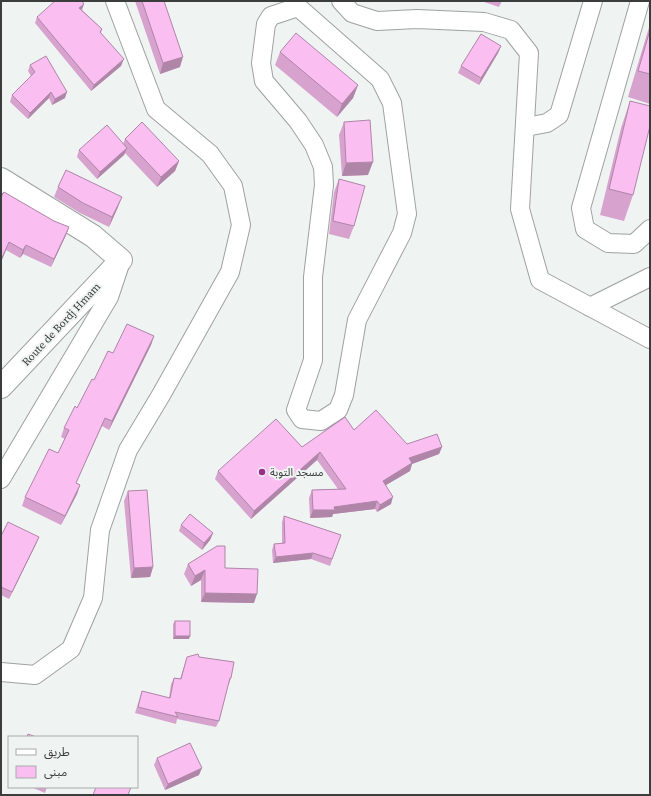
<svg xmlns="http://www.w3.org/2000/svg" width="651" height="796" font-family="'Source Serif 4','Noto Sans Arabic',serif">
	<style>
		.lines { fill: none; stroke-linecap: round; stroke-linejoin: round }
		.minor-casing { stroke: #9da2a1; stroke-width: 20 }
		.major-casing { stroke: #9da2a1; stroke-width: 24 }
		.minor { stroke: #fff; stroke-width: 18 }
		.major { stroke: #fff; stroke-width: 22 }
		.wall { fill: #d7a3ce }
		.shaded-wall { fill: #af85a8 }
		.building { fill: #fabef0; stroke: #af85a8 }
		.poi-dot { fill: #982d8e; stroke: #eff4f3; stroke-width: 1.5 }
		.labels { text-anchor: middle; stroke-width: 4; stroke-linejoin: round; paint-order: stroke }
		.street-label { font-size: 11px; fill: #3a3d3c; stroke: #eff4f3 }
		.poi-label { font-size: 11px; fill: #3a3d3c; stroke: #eff4f3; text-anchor: start }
	</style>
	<rect width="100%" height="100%" fill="#eff4f3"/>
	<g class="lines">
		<defs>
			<g id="minor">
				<path d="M341,1l11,12 25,8 40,-2 67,3 27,8 18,23 -9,156 20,71 110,59"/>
				<path d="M640,1l-59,207 4,21 23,14 26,1 16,-15"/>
				<path d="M298,7l82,72 12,24 15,111 -5,19 -45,87 -13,75 -6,15 -17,11 -19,-2 -6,-9 17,-50v-83l11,-92 -1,-18 -9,-22 -16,-24 -34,-40 -3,-18 5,-39 5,-8z"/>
				<path d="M526,127l21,-4 12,-8 34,-114"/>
				<path d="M590,307l60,-30"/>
				<path d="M1,479l108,-182 12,-36"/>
				<path d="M1,672l34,3 36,-26 22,-51 7,-68 28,-80 33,-55 69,-123 11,-47 -8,-39 -23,-32 -54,-45 -41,-108"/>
			</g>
			<path id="major" d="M1,179l92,57 28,24 -120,127"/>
		</defs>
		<use href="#minor" class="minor-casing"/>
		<use href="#major" class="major-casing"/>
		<use href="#minor" class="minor"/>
		<use href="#major" class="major"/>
	</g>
	<g class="wall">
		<path d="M135,1h29l16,66 -20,7z"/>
		<path d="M481,1h21l-3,6z"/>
		<path d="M82,10l20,19 -1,4 20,33 -30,25 -56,-68 2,-6z"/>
		<path d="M650,24v80l-22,-7z"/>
		<path d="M501,46l-3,7 -19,32 -21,-12 3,-7z"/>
		<path d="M280,52l78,33 -5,13 -16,19 -62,-52z"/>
		<path d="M30,65l35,33 -13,7 -3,-7 -21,21 -18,-17 2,-7 19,-19 -3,-5z"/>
		<path d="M630,101l3,94 -9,26 -24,-6 21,-87z"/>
		<path d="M344,122l24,53 -26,1 -3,-41z"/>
		<path d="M125,139l54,22 -4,10 -18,16 -32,-34 -1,2 -27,24 -20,-22 2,-7 44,-6z"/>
		<path d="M339,179l15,47 -5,13 -20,-5 5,-42z"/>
		<path d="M58,187l60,20 -9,20 -29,-14 -26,-16z"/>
		<path d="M1,197l53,24 15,6 -3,8 -15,32 -28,-13 -3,4 -14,-8 -5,12z"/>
		<path d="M154,336l-3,9 -42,85 -7,-4 -26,57 4,2 -3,9 -16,31 -39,-19 3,-9 33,-44 7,-14 -4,-2 3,-9 13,-20 17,-28 19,-27z"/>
		<path d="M354,430l53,14 35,3 -3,7 -27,10 -2,7 -24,14 5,19 -14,8 -2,-3 -42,5 -1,3 -22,1 -1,-20 3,-8 26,-1 -21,-29 -66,59 -36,-40 3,-8 84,-24z"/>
		<path d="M128,491l25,76 -3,10 -19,1 -7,-77z"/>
		<path d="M284,516l57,19 -11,31 -19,-7 -38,4 -1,-13 2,-6 8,-1v-21z"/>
		<path d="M181,525l32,8 -3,7 -8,10 -23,-19z"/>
		<path d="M1,536l38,1 -3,7 -27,55 -8,-4z"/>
		<path d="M188,564l37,4 29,35 -53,-1v-22l-10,6 -7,-12z"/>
		<path d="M175,621l14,18h-16v-15z"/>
		<path d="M187,657h12l32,21 -2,6h-1l-9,37 -3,6 -39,-8 -1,5 -41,-11 7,-22 27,7 2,-14 3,-6 6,1z"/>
		<path d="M157,758l42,17 -34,15 -11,-25z"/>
		<path d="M31,787h16l-2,6z"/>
	</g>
	<g class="shaded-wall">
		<path d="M84,4l-2,6 -3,-2z"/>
		<path d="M501,46l-3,7 -19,32 2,-7z"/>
		<path d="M183,57l-3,10 -20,7 3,-11z"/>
		<path d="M124,59l-3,7 -30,25 3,-6z"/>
		<path d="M358,85l-5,13 -16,19 5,-13z"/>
		<path d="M51,92l-2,6 -21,21 2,-6z"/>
		<path d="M67,92l-2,6 -13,7 3,-6z"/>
		<path d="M127,148l-3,7 -27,24 3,-7z"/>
		<path d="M179,161l-4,10 -18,16 4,-10z"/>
		<path d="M373,162l-5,13 -26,1 4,-13z"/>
		<path d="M122,197l-4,10 -9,20 3,-10z"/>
		<path d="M69,227l-3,8 -15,32 3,-8z"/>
		<path d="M9,242l-3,8 -5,12v-2z"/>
		<path d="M26,245l-3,9 -3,4 3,-8z"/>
		<path d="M154,336l-3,9 -42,85 3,-9z"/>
		<path d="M442,447l-3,7 -27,10 -2,7 -29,17 2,-7 26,-23z"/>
		<path d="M320,452l-3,8 -66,59 3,-8z"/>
		<path d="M80,485l-3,9 -16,31 4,-9z"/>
		<path d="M393,497l-2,7 -14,8 3,-7z"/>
		<path d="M377,501l-2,8 -42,5 -1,3 -22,1 3,-8z"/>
		<path d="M213,533l-3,7 -8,10 2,-7z"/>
		<path d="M39,537l-3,7 -27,55 3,-7z"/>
		<path d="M313,553l-2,6 -38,4 3,-6z"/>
		<path d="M153,567l-3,10 -19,1 3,-10z"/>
		<path d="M205,570l-4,10 -10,6 4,-10z"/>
		<path d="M205,593l52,1 -3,9 -53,-1z"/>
		<path d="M175,636h15l-1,3h-16z"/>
		<path d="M202,768l-3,7 -34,15 3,-6z"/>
	</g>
	<g class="building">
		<path d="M55,1h27l2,3 -5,4 23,21 -2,3 24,27 -30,26 -57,-68z"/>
		<path d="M142,1h22l19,56 -20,6z"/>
		<path d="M650,30v44l-12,-3z"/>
		<path d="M296,33l62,52 -16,19 -62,-52z"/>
		<path d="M481,34l20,12 -20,32 -20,-12z"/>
		<path d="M46,56l21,36 -12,7 -4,-7 -21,21 -18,-18 23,-23 -5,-7z"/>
		<path d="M630,101l20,5v20l-17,69 -24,-6z"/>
		<path d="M370,120l3,42 -27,1 -2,-41z"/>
		<path d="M142,122l37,39 -18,16 -36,-38z"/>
		<path d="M107,125l20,23 -27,24 -21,-22z"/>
		<path d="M66,170l56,27 -10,20 -29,-14 -25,-16z"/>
		<path d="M339,179l26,7 -11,40 -21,-5z"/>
		<path d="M4,192l50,29 15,6 -15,32 -28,-14 -3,5 -14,-8 -8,18v-63z"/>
		<path d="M127,324l27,12 -42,85 -7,-3 -29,65 4,2 -15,31 -40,-19 24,-48 9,4 11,-23 -5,-2 11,-22 2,2 15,-29 2,1 14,-29 5,2z"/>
		<path d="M376,410l31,34 30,-10 5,13 -33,11 3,5 -29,18 10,16 -13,8 -3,-4 -43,6 1,3h-22l-1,-20 34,-1 -26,-37 -66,59 -36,-40 58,-52 26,28 43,-30 9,13z"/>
		<path d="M147,490l6,77 -19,1 -6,-77z"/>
		<path d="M190,514l23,19 -9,10 -23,-18z"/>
		<path d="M284,516l57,19 -9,24 -19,-6 -37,4 -2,-13 11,-1z"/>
		<path d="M8,522l31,15 -27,55 -11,-5v-51z"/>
		<path d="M217,546h8v22l33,1 -1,25 -52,-1v-23l-10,6 -7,-12z"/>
		<rect x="175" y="621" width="15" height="15"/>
		<path d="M198,654l1,3 35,5 -3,16h-1l-11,43 -44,-9 3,5 -40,-10 4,-16 28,7 4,-20 7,1 6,-22z"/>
		<path d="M28,734l8,3h-9z"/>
		<path d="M190,743l12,25 -34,16 -11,-26z"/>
		<path d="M96,787h35l-3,8h-35z"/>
	</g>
	<circle class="poi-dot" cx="262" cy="472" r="4"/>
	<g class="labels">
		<g class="street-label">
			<text transform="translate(61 324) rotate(-47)" y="4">Route de Bordj Hmam</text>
		</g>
		<g class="poi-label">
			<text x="270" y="476">مسجد التوبة</text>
		</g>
	</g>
	<rect width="651" height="796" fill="none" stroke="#3a3d3c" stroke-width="4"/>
	<rect x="8" y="736" width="130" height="52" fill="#eff4f3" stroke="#a7abaa"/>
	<rect x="16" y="749" width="20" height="6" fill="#ffffff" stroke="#a7abaa"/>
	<text x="44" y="756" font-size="12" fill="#3a3d3c">طريق</text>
	<rect x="16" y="766" width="20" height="12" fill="#fabef0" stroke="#a7abaa"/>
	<text x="44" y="776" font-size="12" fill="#3a3d3c">مبنى</text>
</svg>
